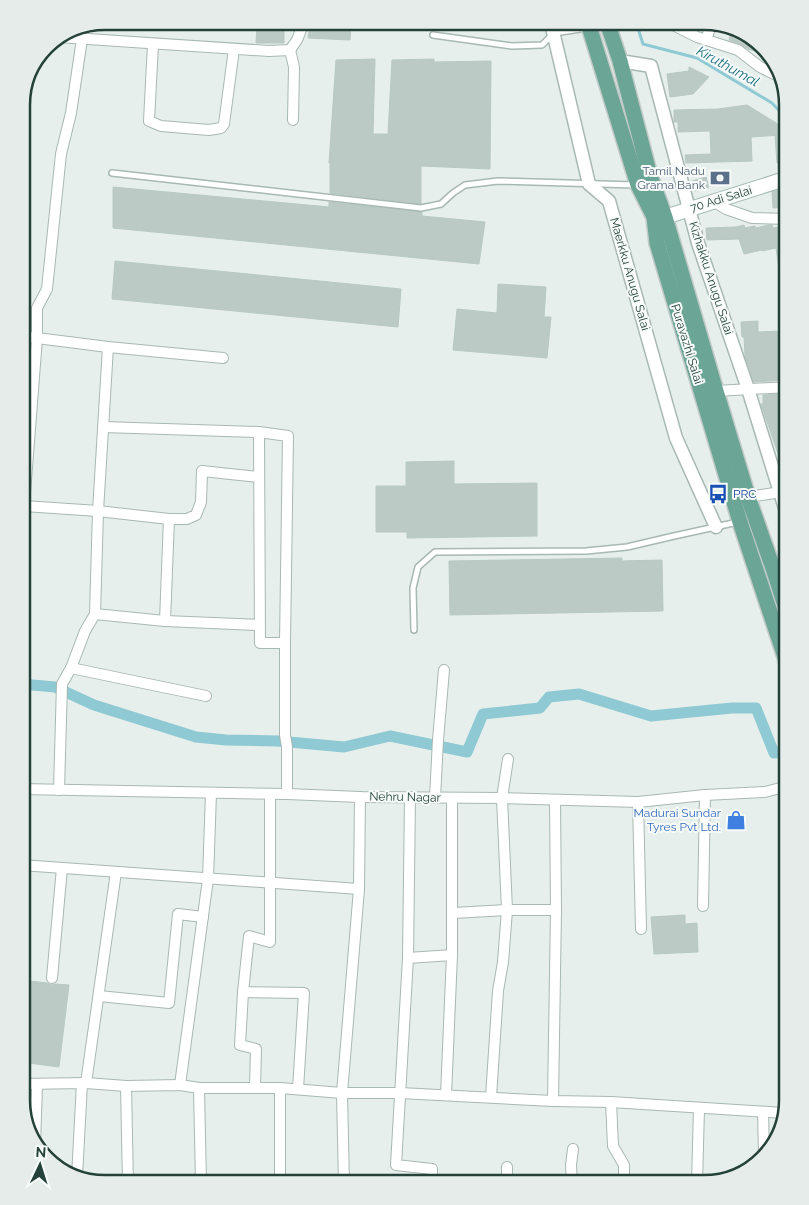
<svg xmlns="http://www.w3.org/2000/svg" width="809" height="1205" font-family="Raleway,sans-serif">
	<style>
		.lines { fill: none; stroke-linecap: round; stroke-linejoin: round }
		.stream { stroke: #8ec9d4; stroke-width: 3 }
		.canal { stroke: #8ec9d4; stroke-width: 11 }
		.building { fill: #bbcac4; stroke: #b8c9c2 }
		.service-casing { stroke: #a8b8b2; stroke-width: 8 }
		.minor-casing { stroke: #a8b8b2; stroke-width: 12 }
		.tertiary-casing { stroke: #a8b8b2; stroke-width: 15 }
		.secondary-casing { stroke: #a4bbb3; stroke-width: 16 }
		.primary-casing { stroke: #c2cac8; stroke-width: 18 }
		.service { stroke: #fff; stroke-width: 5 }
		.minor { stroke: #fff; stroke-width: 10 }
		.tertiary { stroke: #fff; stroke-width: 12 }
		.secondary { stroke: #fff; stroke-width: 14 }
		.primary { stroke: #6aa596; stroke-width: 15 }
		.labels { text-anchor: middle; stroke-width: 4; stroke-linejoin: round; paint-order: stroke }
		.service-label { font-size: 12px; fill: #4e5e75; stroke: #f7fbf9; text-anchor: end }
		.street-label { font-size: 12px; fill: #24423a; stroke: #f7fbf9 }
		.transit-label { font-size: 12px; fill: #164399; stroke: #f7fbf9; text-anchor: start }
		.shop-label { font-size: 12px; fill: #366cbe; stroke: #f7fbf9; text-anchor: end }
		.water-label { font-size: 14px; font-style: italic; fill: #1c6f80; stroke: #f7fbf9 }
		.rim { fill: none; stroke: #24423a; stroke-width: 2.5 }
	</style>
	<rect width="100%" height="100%" fill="#e6efeb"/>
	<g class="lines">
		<path class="stream" d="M636,22l7,22 54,14 75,45 16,17"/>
		<path class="canal" d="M21,684l34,3 39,18 102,32 30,3 52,1 66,6 46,-11 77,16 16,-38 57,-6 9,-11 30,-3 72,22 81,-8h24l18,45 14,-1"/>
	</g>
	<g class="building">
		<path d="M310,25h41l-1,15 -42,-2z"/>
		<path d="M257,27l27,2v14h-28z"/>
		<path d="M732,28l14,5 22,22 -20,-6 -8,-5 -11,-4z"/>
		<path d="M375,59l-2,75h15l4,-74 42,-1v3l57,-1 -1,108 -69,-3v38l-91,-11v-30h-1l7,-103z"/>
		<path d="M689,67l20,10 -16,17 -23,3 -3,-23 22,-3z"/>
		<path d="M747,105l34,21v9l-30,2 1,24 -66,2 -1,-8 26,-1 -1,-23 -32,1v-10h-4v-12l44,-1z"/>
		<path d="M788,134v28l-11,1 -2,-28z"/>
		<path d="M706,177l3,10 -14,4 -3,-10z"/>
		<path d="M113,187l216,20v-5l93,10v4l63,6 -6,42 -366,-36z"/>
		<path d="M779,190h9v17l-15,1 -1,-16z"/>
		<path d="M744,225l1,3 10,-2 1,2 12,-3h4l1,3 11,-2 1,3h3v38l-9,2 -3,-21 -14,3v-1l-18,4 -5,-15 -32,1 -1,-12 30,-1z"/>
		<path d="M115,261l286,28 -3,38 -286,-28z"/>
		<path d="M498,284l48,3 -2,30h7l-4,41 -94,-8 4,-41 40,4z"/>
		<path d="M758,321v11l23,-1 2,30h3v19l-32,2 -9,-26 -1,-19h-2l-1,-15z"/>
		<path d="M787,394l1,12v71h-2l-25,-73h2v-9z"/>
		<path d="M454,461v23l83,-1v53l-130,2v-6h-31v-46h30v-24z"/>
		<path d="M622,558v3l40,-1 1,51 -213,4 -1,-54z"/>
		<path d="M685,915v9l12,-1 1,29 -44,2 -3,-37z"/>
		<path d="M30,981l17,2 4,2 4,-1 14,1 -10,82 -38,-5v-10z"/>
	</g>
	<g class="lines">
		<defs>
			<g id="service">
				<path d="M433,35l79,11 30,-1 12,-12 33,-5"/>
				<path d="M112,173l309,35 20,-4 12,-11 12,-8 33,-4 137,4"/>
				<path d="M414,630l-1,-42 5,-21 17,-15 151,-1 41,-4 47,-11 64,-14"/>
			</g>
			<g id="minor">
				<path d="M667,22l30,15 41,13 22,17 20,10"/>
				<path d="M58,37l211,14 21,-1 7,-10 6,-15"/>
				<path d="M706,40l6,-18"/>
				<path d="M153,44l-4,77 12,5 48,4 12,-2 3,-4 10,-75"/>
				<path d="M290,50l4,17 -1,53"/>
				<path d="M713,201l13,8 26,9 36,1"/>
				<path d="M21,336l87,11 115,11"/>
				<path d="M716,391l72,-4"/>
				<path d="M103,427l156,5 1,211h25v92l2,12v47"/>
				<path d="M259,432l29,4 -3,207"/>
				<path d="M748,497l40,-6"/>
				<path d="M24,506l74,5 71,8 -4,102 -70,-7 -10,17 -14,37 -9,16 -3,106"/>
				<path d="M169,519h18l9,-4 5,-13 1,-31 57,6"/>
				<path d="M774,571l14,-3"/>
				<path d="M95,614l3,-103 10,-164"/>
				<path d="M165,621l94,4"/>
				<path d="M21,626l2,-2 1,-118 13,-168v-30l10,-19 14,-135 10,-41 11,-74"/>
				<path d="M71,668l135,28"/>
				<path d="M21,789l266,5 73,3 142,1 136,4 67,-7 60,-3 23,-6"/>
				<path d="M270,794v148l-21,-6 -6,56 61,1 -6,96"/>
				<path d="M410,797l-2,161 -12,207 36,4v15"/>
				<path d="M435,798l3,-58 6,-70"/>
				<path d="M555,800l1,110"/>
				<path d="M638,802l3,127"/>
				<path d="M21,865l338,24 1,-92"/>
				<path d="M703,906l2,-111"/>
				<path d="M453,913l54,-3h49l-3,191"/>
				<path d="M408,958l44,-3v-156"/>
				<path d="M52,978l10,-110"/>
				<path d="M243,992l-3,53 16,4 -1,38"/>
				<path d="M99,996l70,7 9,-89 25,3"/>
				<path d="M86,1083l30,-211"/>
				<path d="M21,1084l65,-1 40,3 54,-1 19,3h81l62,5h58l153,8 58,1 173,11"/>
				<path d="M180,1085l28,-206 3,-86"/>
				<path d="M126,1086l2,98"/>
				<path d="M199,1088l2,96"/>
				<path d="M280,1088v96"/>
				<path d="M446,1095l6,-140"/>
				<path d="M491,1097l7,-106 5,-29 4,-52 -5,-112 6,-39"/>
				<path d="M611,1102l2,44 11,19v19"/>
				<path d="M763,1112l1,42"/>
				<path d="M35,1145l2,-60"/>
				<path d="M507,1167v17"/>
				<path d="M77,1177l5,-94"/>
				<path d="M344,1184l-2,-91 17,-204"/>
				<path d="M572,1184l-1,-19 2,-16"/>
				<path d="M697,1184l2,-76"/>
			</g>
			<g id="tertiary">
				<path d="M551,23l38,161 20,17 67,237 40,89"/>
				<path d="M620,61l31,5 47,177 50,146 40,129"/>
			</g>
			<path id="secondary" d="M655,217h10l123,-39"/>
			<g id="primary">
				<path d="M607,22l13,39 30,115 15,41 51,174 32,106 26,74 14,44"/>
				<path d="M588,23l50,162 16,32 3,26 83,279 48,144"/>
			</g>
		</defs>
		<use href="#service" class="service-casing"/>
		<use href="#minor" class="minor-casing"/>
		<use href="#tertiary" class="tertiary-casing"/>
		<use href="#secondary" class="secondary-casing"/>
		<use href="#primary" class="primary-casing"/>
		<use href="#service" class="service"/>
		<use href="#minor" class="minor"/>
		<use href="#tertiary" class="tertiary"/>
		<use href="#secondary" class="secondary"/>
		<use href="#primary" class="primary"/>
	</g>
	<defs>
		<symbol id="bank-bare" viewBox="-9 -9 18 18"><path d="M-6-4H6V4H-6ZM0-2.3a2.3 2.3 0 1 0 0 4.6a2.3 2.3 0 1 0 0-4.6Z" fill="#5c6f8a" stroke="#f7fbf9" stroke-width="2.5" paint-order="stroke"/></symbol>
		<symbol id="bus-bare" viewBox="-9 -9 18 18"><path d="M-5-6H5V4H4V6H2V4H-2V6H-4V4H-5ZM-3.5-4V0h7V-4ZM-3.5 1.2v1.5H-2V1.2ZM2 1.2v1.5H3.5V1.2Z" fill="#1a4fb4" stroke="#f7fbf9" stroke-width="2.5" paint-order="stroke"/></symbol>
		<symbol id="shop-bare" viewBox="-9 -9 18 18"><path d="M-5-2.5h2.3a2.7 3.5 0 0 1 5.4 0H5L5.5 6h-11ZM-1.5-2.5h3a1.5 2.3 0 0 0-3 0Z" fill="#3f7fe0" stroke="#f7fbf9" stroke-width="2.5" paint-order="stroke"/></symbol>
	</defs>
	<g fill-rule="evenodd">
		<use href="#bank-bare" x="706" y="164" width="28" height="28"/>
		<use href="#bus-bare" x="704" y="480" width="28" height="28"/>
		<use href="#shop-bare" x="722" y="806" width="28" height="28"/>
	</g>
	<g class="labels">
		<g class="service-label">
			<text x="705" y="175">Tamil Nadu<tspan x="705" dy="14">Grama Bank</tspan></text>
		</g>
		<g class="street-label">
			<text transform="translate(721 199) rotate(-17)" y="4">70 Adi Salai</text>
			<text transform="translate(630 274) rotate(74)" y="4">Maerkku Anugu Salai</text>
			<text transform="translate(711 278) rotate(72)" y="4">Kizhakku Anugu Salai</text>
			<text transform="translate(687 344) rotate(73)" y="4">Puravazhi Salai</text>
			<text transform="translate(405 797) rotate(1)" y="4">Nehru Nagar</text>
		</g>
		<g class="transit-label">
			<text x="733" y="498">PRC</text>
		</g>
		<g class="shop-label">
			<text x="721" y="817">Madurai Sundar<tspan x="721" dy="14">Tyres Pvt Ltd.</tspan></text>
		</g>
		<g class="water-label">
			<text transform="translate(728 66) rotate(29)" y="5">Kiruthumal</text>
		</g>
	</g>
	<path d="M0 0H809V1205H0ZM105 30H704A75 75 0 0 1 779 105V1100A75 75 0 0 1 704 1175H105A75 75 0 0 1 30 1100V105A75 75 0 0 1 105 30Z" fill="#e6ecea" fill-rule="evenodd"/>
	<path class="rim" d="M105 30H704A75 75 0 0 1 779 105V1100A75 75 0 0 1 704 1175H105A75 75 0 0 1 30 1100V105A75 75 0 0 1 105 30Z"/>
	<g transform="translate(40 1165) rotate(4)" stroke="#f7fbf9" stroke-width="4" paint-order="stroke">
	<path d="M0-4L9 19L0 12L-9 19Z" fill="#24423a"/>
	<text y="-8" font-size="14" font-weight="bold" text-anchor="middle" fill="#24423a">N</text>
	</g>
</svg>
